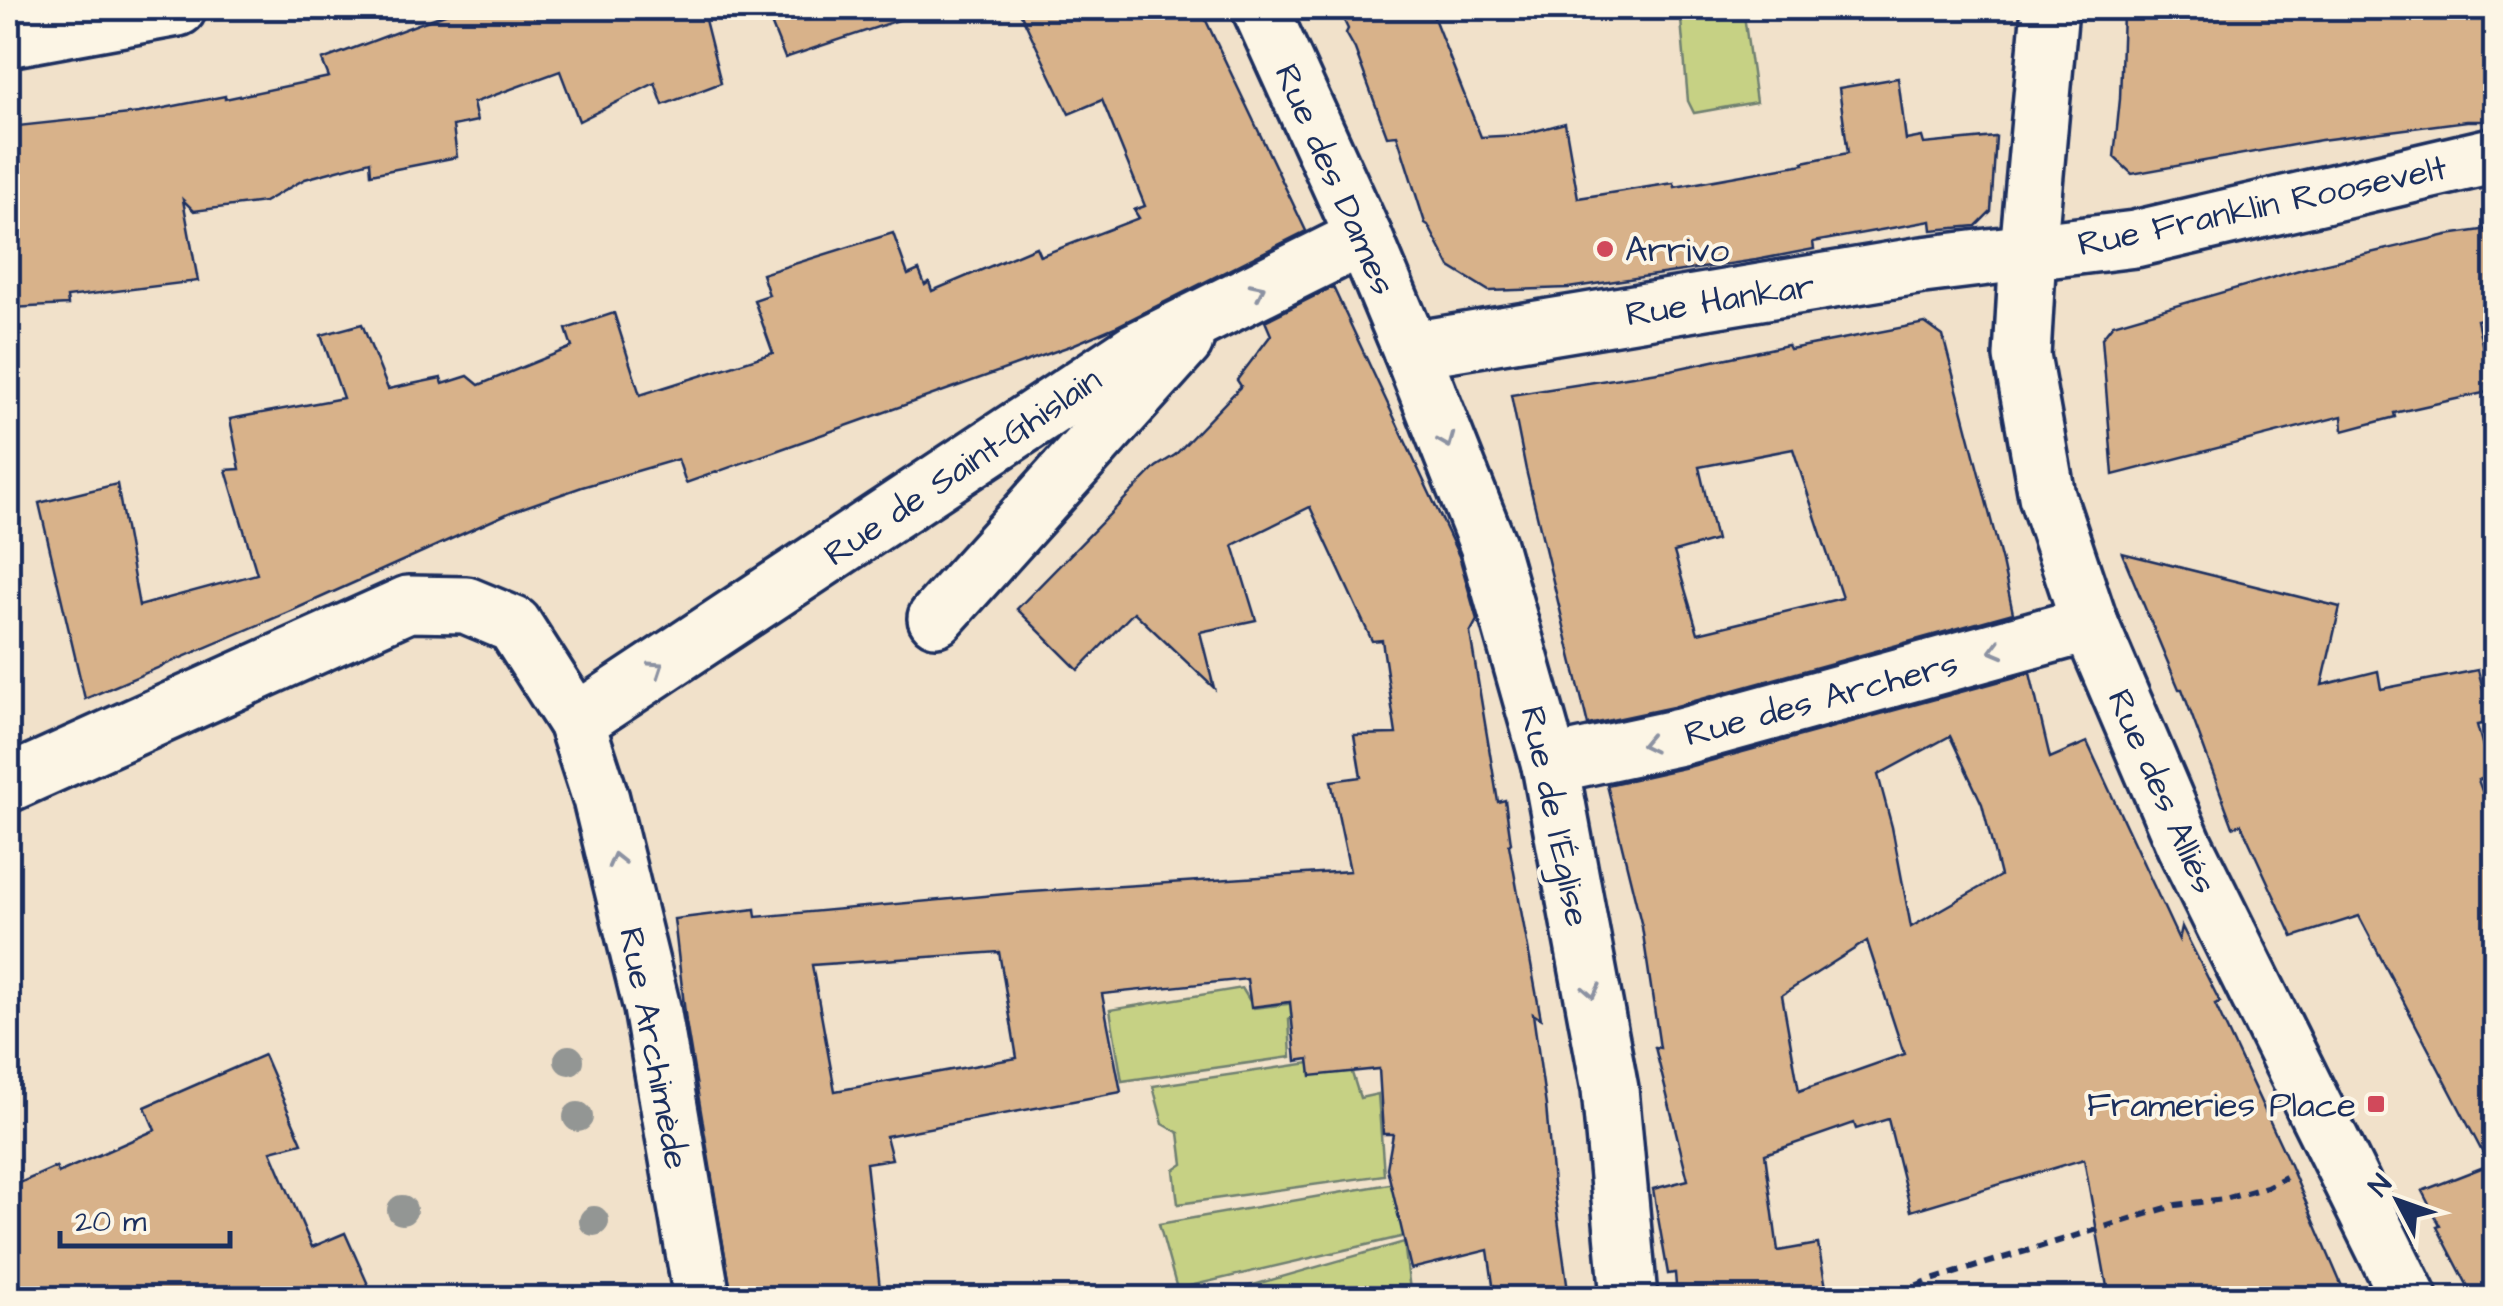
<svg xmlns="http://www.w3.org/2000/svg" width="2503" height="1306" font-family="'Architects Daughter',sans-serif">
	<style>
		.green { fill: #c6d184; stroke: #708071; stroke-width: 2.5 }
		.building { fill: #d8b28a; stroke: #1b2f5e; stroke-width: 2.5; fill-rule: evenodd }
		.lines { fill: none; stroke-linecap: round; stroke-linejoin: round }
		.minor-casing { stroke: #1b2f5e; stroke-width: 62 }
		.major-casing { stroke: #1b2f5e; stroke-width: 62 }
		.path { stroke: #1b2f5e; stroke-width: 6; stroke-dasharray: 10 8; stroke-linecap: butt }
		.minor { stroke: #fcf5e5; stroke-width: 55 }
		.major { stroke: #fcf5e5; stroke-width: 55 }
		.tree { fill: #939694 }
		.oneway { stroke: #8c92a2 }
		.poi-dot { fill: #d1495b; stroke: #fcf5e5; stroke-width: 4 }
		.labels { text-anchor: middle; stroke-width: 8; stroke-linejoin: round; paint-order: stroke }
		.street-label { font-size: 35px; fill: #1b2f5e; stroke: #fcf5e5 }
		.poi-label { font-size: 35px; fill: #1b2f5e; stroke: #fcf5e5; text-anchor: start }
	</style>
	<rect width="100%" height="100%" fill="#f1e1ca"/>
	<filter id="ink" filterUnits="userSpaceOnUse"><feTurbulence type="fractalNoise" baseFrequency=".01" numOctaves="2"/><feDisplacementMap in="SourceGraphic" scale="20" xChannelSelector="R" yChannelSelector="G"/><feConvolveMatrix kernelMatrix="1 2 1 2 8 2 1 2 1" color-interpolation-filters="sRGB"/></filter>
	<g filter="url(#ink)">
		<g class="green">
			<path d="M1680,8h63l13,94 -62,11 -6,-12z"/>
			<path d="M1242,988l12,20 99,-12 -1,18 -63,5 2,38 -169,24 -12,-71z"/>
			<path d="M1351,1057l1,16 8,25 18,-4 6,81 -206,29 -4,-34 9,-6 -4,-31 -16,-9 -10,-38z"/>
			<path d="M1401,1182l21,50 -245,57 -18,-65z"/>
			<path d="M1404,1242l7,56h-203z"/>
		</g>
		<g class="building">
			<path d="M461,8h241l19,75 -58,22 -8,-22 -76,38 -19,-50 -87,32 4,18 -24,5 4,31 -86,17 -1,-13 -65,18 -41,23 -70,9 -11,-11 15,81 -131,16 1,8 -57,3 -3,-30v-151l131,-14 86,-17v3l104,-22 -7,-17z"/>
			<path d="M765,8h145l1,8 -126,42z"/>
			<path d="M1018,8h182l106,223 -191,96 -45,19 -384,137 -8,-24 -96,28 -71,25 -220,99 -206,88 -46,-196 78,-19 22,122 118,-32 -31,-104 14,-1 -10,-50 113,-21 -22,-63 41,-11 26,65 53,-11 2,6 25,-8 11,9 93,-38 -6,-18 48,-16 26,82 133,-42 -19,-53 15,-5 -7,-21 131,-41 15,42 11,-5 6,15 4,-3 3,9 104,-44 4,9 99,-38 -5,-8 11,-4 -43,-106 -33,14z"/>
			<path d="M1338,8h92l51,129 39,-2 45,-12 13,75 96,-15 1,4 129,-23 -1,-2 45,-9 -9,-65 59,-10 8,62 16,-3 2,7 72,-7 -5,74 -15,15 -44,4 -1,-9 -118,21 1,7 -58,11 -188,28 -79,3 -39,-24 -22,-42 -3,-2 -28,-88 -10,1 -32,-87 -9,-16 2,-4z"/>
			<path d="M2187,8h309v113h-29l-146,19 -189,34 -18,-17 6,-58 3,-86 59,-1z"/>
			<path d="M2496,228v88l-19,4 15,71 -98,22 1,4 -52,14 -1,-15 -229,59 -11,-137 11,-14 193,-56 141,-33z"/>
			<path d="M1333,287l126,269 18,64 -7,13 28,169 7,-2 6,43 -2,2 32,174 -8,-5 13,92 7,78 16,114h-74l-7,-48 -77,19 -24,-101 6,-34h-10l-4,-65 -68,7 -2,-17 -13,2 -6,-59 -39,5 -4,-28 -145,15 19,98 -235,44 6,23 -26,4 15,135h-149l-46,-276 -12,-103 81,-10 1,8 260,-24 334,-22 -19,-90 30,-4 -7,-42 42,-1 -14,-94 -10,1 -62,-134 -77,38 23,75 -56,12 14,56 -80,-76 -56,58 -61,-61 139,-142 19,-12 66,-69 -4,-6 34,-45 -6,-14zM999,952l18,106 -182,33 -23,-126z"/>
			<path d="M1925,323l18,13 59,226 11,51 -340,94 -85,18 -62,-255 -15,-75 160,-25 117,-25 2,4zM1793,449l49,149 -144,35 -24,-81 42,-12 -17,-73z"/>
			<path d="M2122,553l218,54 -18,78 56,-14 3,18 97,-19 14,52 -15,3 14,51 -13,4 18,48v470h-22l-37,-71 3,-1 -18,-35 67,-26 -130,-249 -66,21 -52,-113 -8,3 -51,-138h-3z"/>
			<path d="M2030,673l20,85 37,-16 92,198 3,-13 38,75 -5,2 72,154 60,140h-238l-25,-139 -173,52 -23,-92 -32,10 -2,-6 -89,31 13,97 40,-7 10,54h-151l-2,-25 -7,1 -15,-85 35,-9 -33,-133 5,1 -18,-121 -35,-142 81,-18zM1950,736l32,68 18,72 -89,51 -19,-100 -14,-52zM1867,941l37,113 -105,37 -17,-96z"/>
			<path d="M264,1055l38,88 -31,8 41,96 33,-14 29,65h-366v-110l48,-21 2,6 97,-43 -10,-23z"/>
		</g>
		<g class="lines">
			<defs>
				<g id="minor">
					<path d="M1260,8l104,229 47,113 77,195 62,220 60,324 19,209"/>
					<path d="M8,39l170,-31"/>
					<path d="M1411,350l512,-85 212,-26 361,-84"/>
					<path d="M936,618l249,-277"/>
					<path d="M576,722l561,-372 227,-113"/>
					<path d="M1550,765l130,-28 410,-113"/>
					<path d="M8,784l400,-180 58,1 48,20 62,97 25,77 51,209 50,290"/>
				</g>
				<path id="major" d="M2050,8l-22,244 -6,104 25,140 43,128 94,220 225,454"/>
			</defs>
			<use href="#minor" class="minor-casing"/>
			<use href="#major" class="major-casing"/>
			<path class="path" d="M1883,1298l42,-16 251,-77 49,-6 42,-12 19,-10"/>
			<use href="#minor" class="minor"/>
			<use href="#major" class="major"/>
		</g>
		<g class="tree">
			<circle cx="569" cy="1060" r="15"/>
			<circle cx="578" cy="1117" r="15"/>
			<circle cx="402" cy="1210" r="15"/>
			<circle cx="594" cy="1221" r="15"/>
		</g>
		<defs><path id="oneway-chevron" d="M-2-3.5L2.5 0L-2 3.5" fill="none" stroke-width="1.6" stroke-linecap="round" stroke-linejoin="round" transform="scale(2.5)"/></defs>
		<g class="oneway">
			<use href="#oneway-chevron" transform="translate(1258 290) rotate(-26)"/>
			<use href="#oneway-chevron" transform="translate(1447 441) rotate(68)"/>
			<use href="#oneway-chevron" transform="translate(1996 650) rotate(165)"/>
			<use href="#oneway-chevron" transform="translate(657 668) rotate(-34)"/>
			<use href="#oneway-chevron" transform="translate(1648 744) rotate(168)"/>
			<use href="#oneway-chevron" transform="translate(616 860) rotate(-104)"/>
			<use href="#oneway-chevron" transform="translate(1592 991) rotate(79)"/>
		</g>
	</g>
	<g class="poi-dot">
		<circle cx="1605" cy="249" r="10"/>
		<rect x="2366" y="1094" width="20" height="20" rx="5"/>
	</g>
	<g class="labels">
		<g class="street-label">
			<text transform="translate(1336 179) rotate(66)" y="12">Rue des Dames</text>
			<text transform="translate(2262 205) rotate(-12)" y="12">Rue Franklin Roosevelt</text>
			<text transform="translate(1720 299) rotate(-9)" y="12">Rue Hankar</text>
			<text transform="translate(962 466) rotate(-34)" y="12">Rue de Saint-Ghislain</text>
			<text transform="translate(1821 698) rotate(-15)" y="12">Rue des Archers</text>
			<text transform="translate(2163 791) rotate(66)" y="12">Rue des Alliés</text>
			<text transform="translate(1556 816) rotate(78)" y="12">Rue de l'Église</text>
			<text transform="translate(655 1048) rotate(79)" y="12">Rue Archimède</text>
		</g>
		<g class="poi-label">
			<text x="1625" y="261">Arrivo</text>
			<text x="2356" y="1116" text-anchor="end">Frameries Place</text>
		</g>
	</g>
	<rect width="2503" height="1306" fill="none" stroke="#fcf5e5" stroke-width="40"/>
	<rect x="20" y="20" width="2463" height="1266" fill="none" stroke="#1b2f5e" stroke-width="4" filter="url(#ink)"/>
	<g transform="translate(2398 1201) rotate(311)" stroke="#fcf5e5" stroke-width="8" paint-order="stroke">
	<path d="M0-8L18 38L0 25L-18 38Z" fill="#1b2f5e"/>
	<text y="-15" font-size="28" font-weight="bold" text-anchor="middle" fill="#1b2f5e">N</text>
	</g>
	<path d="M60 1231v15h170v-15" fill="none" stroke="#1b2f5e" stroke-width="5"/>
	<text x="75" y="1231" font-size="30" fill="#1b2f5e" stroke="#fcf5e5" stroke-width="8" paint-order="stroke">20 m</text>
</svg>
